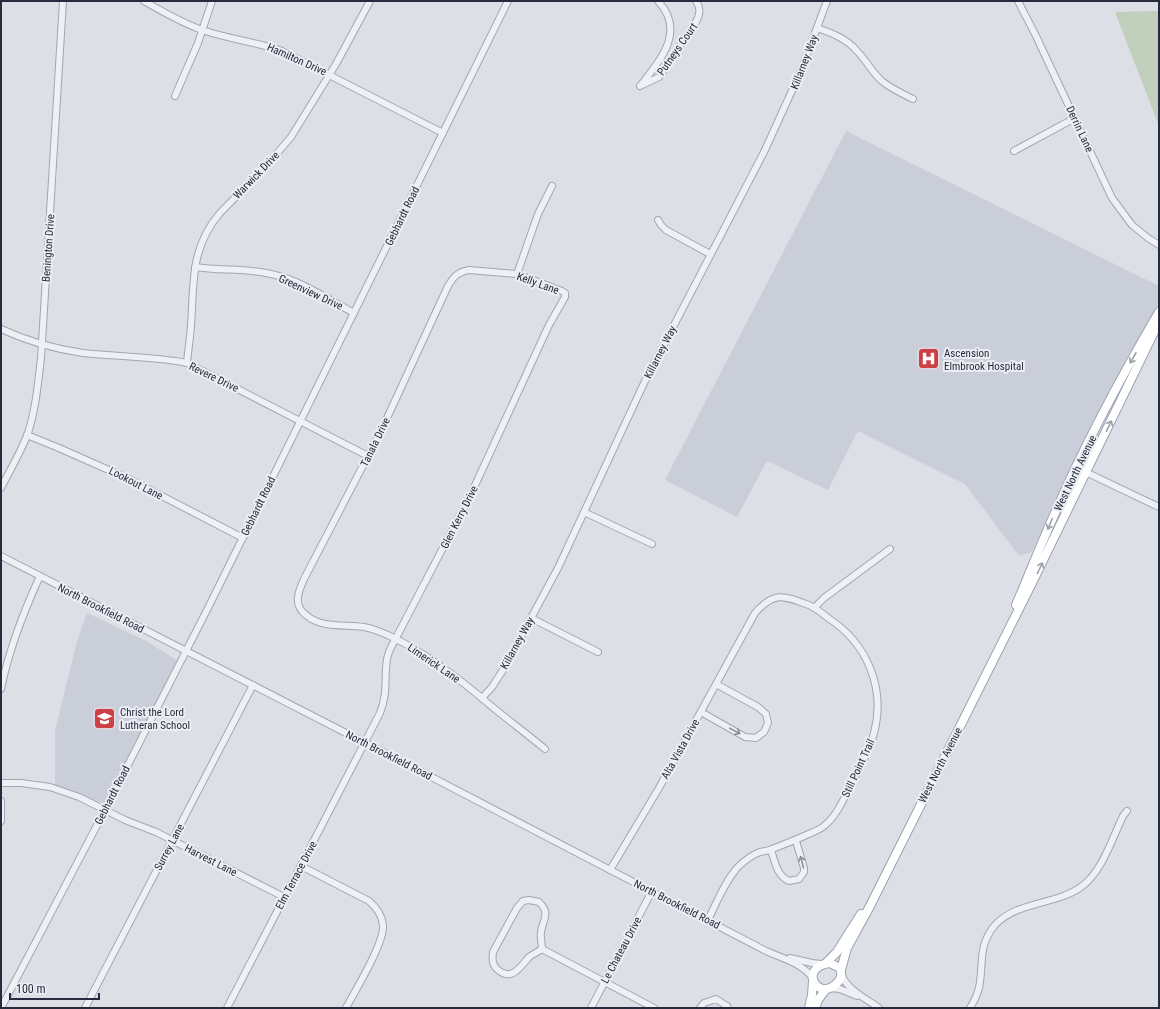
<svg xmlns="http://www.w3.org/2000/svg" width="1160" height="1009" font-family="'Roboto Condensed',sans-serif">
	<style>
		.built { fill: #caced8 }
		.green { fill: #c0d0bd }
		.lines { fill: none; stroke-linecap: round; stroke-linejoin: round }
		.minor-casing { stroke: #a2a6b0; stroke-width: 8 }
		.major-casing { stroke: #9ca2b2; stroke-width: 10 }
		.minor { stroke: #eff0f5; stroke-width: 6 }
		.major { stroke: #fff; stroke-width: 8 }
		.oneway { stroke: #9da0a8 }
		.oneway2 { stroke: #8a8e99 }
		.labels { text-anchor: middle; stroke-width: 4; stroke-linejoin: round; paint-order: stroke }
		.street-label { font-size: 11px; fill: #262c3d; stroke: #eceef4 }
		.poi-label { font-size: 11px; fill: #262c3d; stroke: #eceef4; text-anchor: start }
	</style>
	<rect width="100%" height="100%" fill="#dcdfe6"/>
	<g class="built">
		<path d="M846,131l313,155v22l-92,174 -35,70 -13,4 -54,-72 -107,-53 -30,59 -61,-29 -30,56 -72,-37z"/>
		<path d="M87,613l59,28 31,19 -67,135 -3,5 -5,3 -10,-3 -14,-7 -23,-8v-54l22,-90z"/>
	</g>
	<path class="green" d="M1159,11v115l-44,-114z"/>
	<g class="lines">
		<defs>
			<g id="minor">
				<path d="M144,1c19,11 38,22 58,29 27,9 54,12 80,21l161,82"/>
				<path d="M1018,1l18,35 76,162 20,27 16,13 11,7"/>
				<path d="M817,28c15,5 30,11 40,23 10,10 15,22 26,31 9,7 20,12 30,17"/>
				<path d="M641,85c20,-26 45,-54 17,-84"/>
				<path d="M640,86l19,-9 37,-55c4,-8 5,-14 0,-21"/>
				<path d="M175,96l23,-53 14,-42"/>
				<path d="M1014,151l61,-33"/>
				<path d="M658,220l3,5 5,5 44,24"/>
				<path d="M195,267c25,4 51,1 76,7 29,6 57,25 83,39"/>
				<path d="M517,274l21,-60 14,-28"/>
				<path d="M1,329c26,12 53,20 82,24 35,4 69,3 104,10l181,93"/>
				<path d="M187,363c1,-12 3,-24 4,-37 3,-43 -1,-78 29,-113l47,-48 24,-28 45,-73 34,-63"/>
				<path d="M27,435l32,13 70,31 114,59"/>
				<path d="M1077,468l82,39"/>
				<path d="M1,488c9,-18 20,-36 27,-55 8,-25 10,-50 13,-75l22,-357"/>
				<path d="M584,512l68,32"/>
				<path d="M1,556l417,214 348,181c16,7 35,12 46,26"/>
				<path d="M814,608l10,-10 66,-49"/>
				<path d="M531,618l67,34"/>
				<path d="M1,689c8,-40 22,-76 39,-113"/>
				<path d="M482,698l10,-11 11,-17 55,-102 87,-187 119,-229 36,-79 27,-72"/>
				<path d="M701,712l44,25 11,1 8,-6 4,-9 -2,-9 -8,-7 -42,-23"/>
				<path d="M1,783h20l29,4 29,10 46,23 31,12 128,65"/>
				<path d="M1,801v20"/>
				<path d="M771,850c4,12 6,26 18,31l10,-2 5,-7v-4l-8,-27"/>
				<path d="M301,866l68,35c8,7 13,14 14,24 2,17 -28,66 -37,83"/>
				<path d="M610,870l49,-82 96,-175c20,-23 30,-17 56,-7 6,3 12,8 17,12 39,25 58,70 46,115 -4,17 -13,32 -21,47 -8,16 -15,35 -29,46 -3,3 -9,5 -13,7 -13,6 -26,11 -39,16 -4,2 -8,2 -12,3 -8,3 -16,9 -22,15 -13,14 -22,37 -30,53"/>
				<path d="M529,900l10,2c12,12 4,17 2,30 -1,5 1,12 1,17 -4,3 -9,5 -13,8 -8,9 -17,25 -31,13 -6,-5 -6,-11 -5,-18l24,-44 6,-7z"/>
				<path d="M542,949l112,59"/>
				<path d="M790,958l22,5 10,1"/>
				<path d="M842,975c3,13 26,25 37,33"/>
				<path d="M830,988l10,1 17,7"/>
				<path d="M1,1008l104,-198 103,-202 300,-607"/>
				<path d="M85,1008l168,-323"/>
				<path d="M227,1008l153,-295c8,-20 4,-34 7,-54 1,-7 5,-14 9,-21l75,-144 78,-169 16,-28v-4l-3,-2 -45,-17 -48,-4c-11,2 -15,6 -21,16l-67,145 -77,148c-6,13 -11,26 2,36 16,14 39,9 58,12 12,2 22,7 32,12 34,17 65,41 94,66 18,15 37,29 55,44"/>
				<path d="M591,1008l61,-117"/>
				<path d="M700,1008l4,-5 12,-4 11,7 1,2"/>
				<path d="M970,1008c5,-8 9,-16 10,-26 3,-22 -1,-38 15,-57 22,-24 61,-20 86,-38 21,-15 31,-48 42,-71l4,-5"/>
			</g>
			<g id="major">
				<path d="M1016,605c13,-30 25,-61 39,-92 30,-69 66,-136 104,-201"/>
				<path d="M826,963l11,-11 24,-38"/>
				<path d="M830,963l10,5c2,6 2,10 -3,15 -19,20 -40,-16 -7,-20z"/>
				<path d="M841,970l6,-22 23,-42 160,-319 129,-265"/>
				<path d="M809,1008l3,-13 1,-14"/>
				<path d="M815,1008l3,-8 8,-11"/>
			</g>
		</defs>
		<use href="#minor" class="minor-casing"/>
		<use href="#major" class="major-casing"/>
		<use href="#minor" class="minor"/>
		<use href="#major" class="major"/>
	</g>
	<defs><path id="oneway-shaft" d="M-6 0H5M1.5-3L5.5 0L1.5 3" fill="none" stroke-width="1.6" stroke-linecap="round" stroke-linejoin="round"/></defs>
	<g class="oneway">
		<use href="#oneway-shaft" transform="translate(1133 358) rotate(119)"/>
		<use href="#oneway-shaft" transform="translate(1109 426) rotate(-64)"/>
		<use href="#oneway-shaft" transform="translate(1050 524) rotate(113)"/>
		<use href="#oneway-shaft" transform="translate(1040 568) rotate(-64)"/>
	</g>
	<g class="oneway2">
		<use href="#oneway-shaft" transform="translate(735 731) rotate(28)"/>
		<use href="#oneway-shaft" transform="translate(802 862) rotate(-105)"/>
	</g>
	<defs>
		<symbol id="hospital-square" viewBox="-11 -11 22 22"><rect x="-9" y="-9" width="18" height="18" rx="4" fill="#cd4045" stroke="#eceef4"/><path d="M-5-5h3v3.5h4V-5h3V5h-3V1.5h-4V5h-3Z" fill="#fff"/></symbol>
		<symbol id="school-square" viewBox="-11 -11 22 22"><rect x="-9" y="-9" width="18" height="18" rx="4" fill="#cd4045" stroke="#eceef4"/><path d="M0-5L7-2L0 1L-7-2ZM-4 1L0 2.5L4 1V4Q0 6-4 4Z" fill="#fff"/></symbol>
	</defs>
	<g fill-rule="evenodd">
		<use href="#hospital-square" x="916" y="346" width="25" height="25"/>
		<use href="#school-square" x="92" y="706" width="25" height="25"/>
	</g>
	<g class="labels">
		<g class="street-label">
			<text transform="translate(677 49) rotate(-55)" y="4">Putneys Court</text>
			<text transform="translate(297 59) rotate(24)" y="4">Hamilton Drive</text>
			<text transform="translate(804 62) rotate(-69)" y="4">Killarney Way</text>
			<text transform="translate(1080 129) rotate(65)" y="4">Derrin Lane</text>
			<text transform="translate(256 175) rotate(-46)" y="4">Warwick Drive</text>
			<text transform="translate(402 216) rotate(-64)" y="4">Gebhardt Road</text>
			<text transform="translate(48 248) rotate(-86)" y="4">Benington Drive</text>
			<text transform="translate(538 283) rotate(20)" y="4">Kelly Lane</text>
			<text transform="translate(311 292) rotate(25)" y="4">Greenview Drive</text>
			<text transform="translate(660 352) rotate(-63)" y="4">Killarney Way</text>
			<text transform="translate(214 377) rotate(26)" y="4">Revere Drive</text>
			<text transform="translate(375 442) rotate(-64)" y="4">Tanala Drive</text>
			<text transform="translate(1075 473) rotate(-64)" y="4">West North Avenue</text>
			<text transform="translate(136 483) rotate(27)" y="4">Lookout Lane</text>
			<text transform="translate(258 506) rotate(-64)" y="4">Gebhardt Road</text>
			<text transform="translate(459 517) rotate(-63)" y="4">Glen Kerry Drive</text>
			<text transform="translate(101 608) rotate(27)" y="4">North Brookfield Road</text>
			<text transform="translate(517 643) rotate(-61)" y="4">Killarney Way</text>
			<text transform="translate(434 663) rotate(34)" y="4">Limerick Lane</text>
			<text transform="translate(680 749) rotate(-61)" y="4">Alta Vista Drive</text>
			<text transform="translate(389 755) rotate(27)" y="4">North Brookfield Road</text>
			<text transform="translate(940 765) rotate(-63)" y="4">West North Avenue</text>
			<text transform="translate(858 768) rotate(-65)" y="4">Still Point Trail</text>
			<text transform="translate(112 795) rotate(-63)" y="4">Gebhardt Road</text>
			<text transform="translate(169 847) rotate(-62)" y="4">Surrey Lane</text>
			<text transform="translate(211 860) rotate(27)" y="4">Harvest Lane</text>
			<text transform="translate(296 875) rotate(-62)" y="4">Elm Terrace Drive</text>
			<text transform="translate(677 904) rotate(27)" y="4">North Brookfield Road</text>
			<text transform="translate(621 950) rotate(-62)" y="4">Le Chateau Drive</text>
		</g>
		<g class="poi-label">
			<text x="944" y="357">Ascension<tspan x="944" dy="13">Elmbrook Hospital</tspan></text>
			<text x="120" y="716">Christ the Lord<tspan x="120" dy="13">Lutheran School</tspan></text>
		</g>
	</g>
	<rect width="1160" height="1009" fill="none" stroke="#262c3d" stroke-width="4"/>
	<path d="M10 993v6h89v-6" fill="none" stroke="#262c3d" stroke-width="2"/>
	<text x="16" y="993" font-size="12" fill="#262c3d" stroke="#eceef4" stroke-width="3" paint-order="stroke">100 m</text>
</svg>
